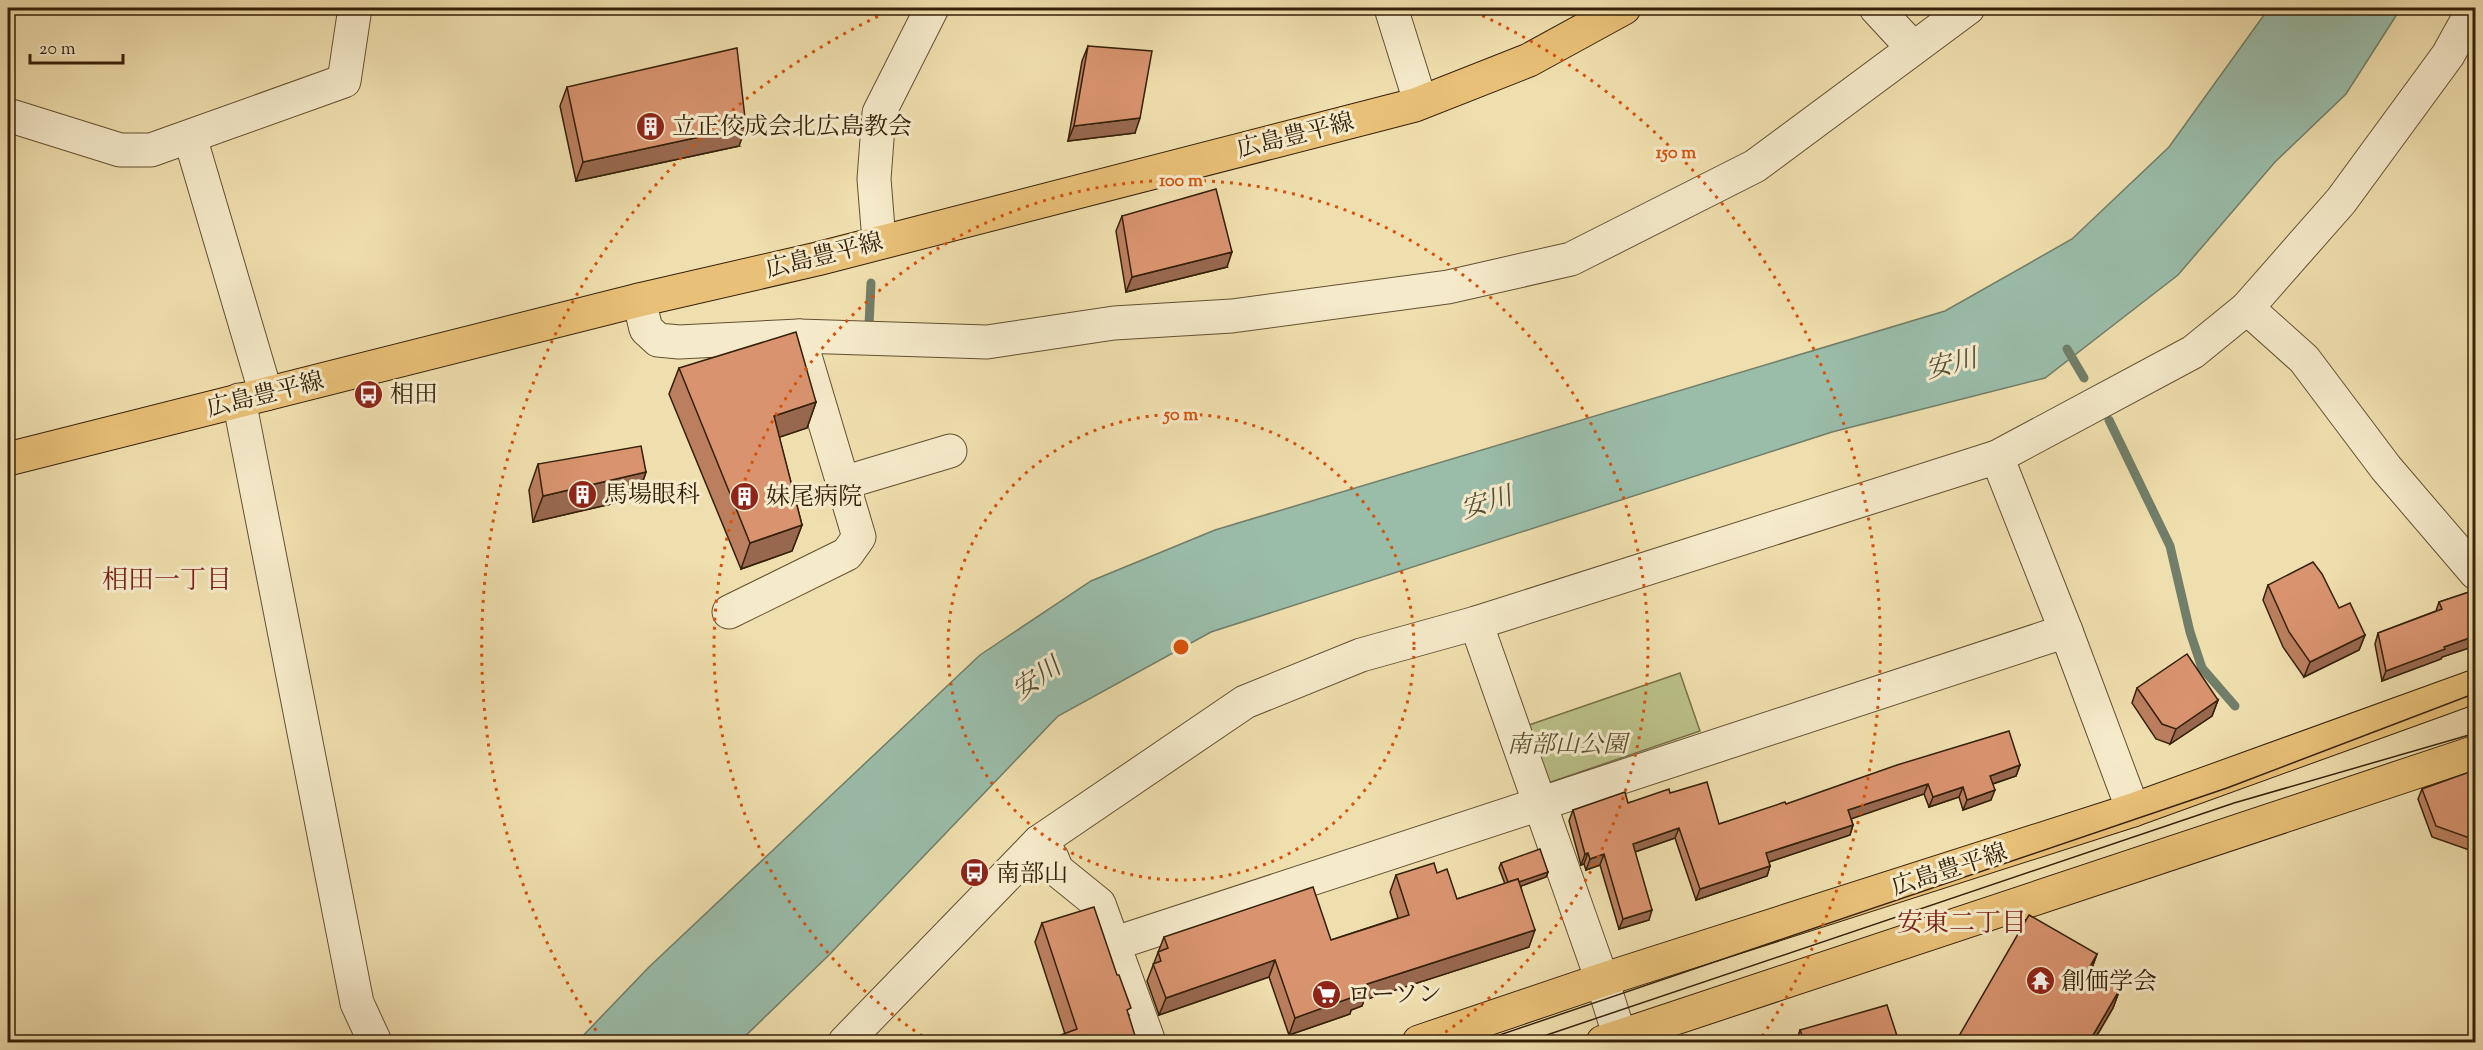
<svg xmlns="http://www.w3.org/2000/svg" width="2483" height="1050" font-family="'Sorts Mill Goudy','Noto Serif JP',serif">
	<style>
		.green { fill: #bbc189; stroke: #787048; stroke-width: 1.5 }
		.water { fill: #9abdaa; stroke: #717e69; stroke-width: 1.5 }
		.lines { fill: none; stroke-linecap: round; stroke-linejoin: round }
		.stream { stroke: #717e69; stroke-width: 9 }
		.minor-casing { stroke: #635032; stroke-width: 35 }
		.tertiary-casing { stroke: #635032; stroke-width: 35 }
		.primary-casing { stroke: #342008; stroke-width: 35 }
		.minor { stroke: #f5eaca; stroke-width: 33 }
		.tertiary { stroke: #f5eaca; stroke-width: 33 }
		.primary { stroke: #e8c077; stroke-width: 33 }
		.tram { stroke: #342008; stroke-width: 1.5 }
		.wall { fill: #bb7f5f; stroke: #342008; stroke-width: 1.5 }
		.shaded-wall { fill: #98684e; stroke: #342008; stroke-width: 1.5 }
		.building { fill: #d9946f; stroke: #342008; stroke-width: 1.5 }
		.ring { fill: none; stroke: #d6530c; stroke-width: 3; stroke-dasharray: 3 6 }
		.labels { text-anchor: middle; stroke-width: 6; stroke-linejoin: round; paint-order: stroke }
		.poi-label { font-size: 24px; fill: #342008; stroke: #f5eaca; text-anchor: start }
		.street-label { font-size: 24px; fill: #342008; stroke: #f5eaca }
		.park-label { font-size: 24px; font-style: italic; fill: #5c502f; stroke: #f5eaca }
		.water-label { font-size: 26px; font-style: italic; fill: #534f39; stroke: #f5eaca }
		.neighbourhood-label { font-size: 26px; fill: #7a1f14; stroke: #f5eaca }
		.centre { fill: #d6530c; stroke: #f5eaca; stroke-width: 3 }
		.ring-label { font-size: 18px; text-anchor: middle; font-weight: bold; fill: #d6530c; stroke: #f5eaca; stroke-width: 6; stroke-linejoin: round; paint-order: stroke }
	</style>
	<rect width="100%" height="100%" fill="#f0dfae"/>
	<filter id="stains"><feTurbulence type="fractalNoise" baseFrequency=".00333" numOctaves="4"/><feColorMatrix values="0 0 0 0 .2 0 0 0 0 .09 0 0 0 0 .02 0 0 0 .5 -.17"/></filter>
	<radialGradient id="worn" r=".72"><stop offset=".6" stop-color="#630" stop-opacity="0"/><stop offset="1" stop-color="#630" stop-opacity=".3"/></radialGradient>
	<path class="green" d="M1680,673l20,58 -155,53 -19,-58z"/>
	<path class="water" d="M2269,8h132l-55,86 -71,68 -97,113 -133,103 -213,54 -621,200 -153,84 -229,239 -90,87h-162l72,-75 331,-312 111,-74 124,-51 730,-219 127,-72 97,-92z"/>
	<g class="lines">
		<g class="stream">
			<path d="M869,325l2,-42"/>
			<path d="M2067,349l17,29"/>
			<path d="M2109,420l61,126 20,86 12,36 33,38"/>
		</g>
		<defs>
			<g id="minor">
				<path d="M1391,8l29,93"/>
				<path d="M1876,8l37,40"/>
				<path d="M8,115l112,35h31l193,-69 11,-73"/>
				<path d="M190,137l76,257"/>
				<path d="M879,241l-5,-62 5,-66 53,-105"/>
				<path d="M639,300l7,29 12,11 21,2 120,-6 188,6 127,-19 118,-7 216,-29 123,-28 184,-93 213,-158"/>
				<path d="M2247,308l57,51 82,109 90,105"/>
				<path d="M239,400l118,603 18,39"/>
				<path d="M1997,457l69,174 67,179"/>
				<path d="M843,483l107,-32"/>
				<path d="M729,612l118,-58 12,-17 -60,-201"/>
				<path d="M1476,623l126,357 18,57"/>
				<path d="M1039,842l13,16 5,12 42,34 50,138"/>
				<path d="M1113,944l953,-313"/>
			</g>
			<path id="tertiary" d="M845,1042l194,-200 206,-140 116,-47 115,-32 521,-166 196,-105 54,-44 94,-107 107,-146 26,-47"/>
			<g id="primary">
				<path d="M8,459l631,-159 178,-41 598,-154 114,-45 95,-52"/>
				<path d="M1419,1042l183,-62 531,-170 343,-124"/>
				<path d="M1603,1042l873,-290"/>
			</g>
		</defs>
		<use href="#minor" class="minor-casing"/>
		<use href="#tertiary" class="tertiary-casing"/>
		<use href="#primary" class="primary-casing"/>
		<use href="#minor" class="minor"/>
		<use href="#tertiary" class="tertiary"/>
		<use href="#primary" class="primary"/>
		<g class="tram">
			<path d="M1479,1042l748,-254 249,-95"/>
			<path d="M1526,1042l708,-239 242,-70"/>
		</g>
	</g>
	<g class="wall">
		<path d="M1088,46l47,87 -67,8 14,-80z"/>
		<path d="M567,87l172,59 -163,35 -16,-75z"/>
		<path d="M1122,216l105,51 -101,25 -10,-61z"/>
		<path d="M679,368l137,34 -9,26 -28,9 23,88 -10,26 -51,18 -72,-175z"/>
		<path d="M538,464l108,8 -9,26 -104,24 -4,-32z"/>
		<path d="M2268,585l71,23 26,27 -6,15 -55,27 -21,-30 -20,-47z"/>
		<path d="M2475,590v56l-33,11 -1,2 -59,22 -7,-37 3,-11 58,-22 3,-9z"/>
		<path d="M2137,688l81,12 -6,16 -42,28 -14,-5 -24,-36z"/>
		<path d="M2020,765l-4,11 -23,8 -2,16 -28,10 -4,-13 -30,10 -5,-13 -73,24 2,7 -3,10 -81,27 1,4 -3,10 -71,24 -21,-62 -40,14 14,68 -30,9 -19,-64 -14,5 -2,-6 -3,1 -12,-44 4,-11 55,-7 42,-10 49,31 67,-20z"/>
		<path d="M2475,771v81l-43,-15 -14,-38 4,-10z"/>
		<path d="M1501,863l47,9 -2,5 -25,9 8,61 -165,53 -2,6 -11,4 -1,4 -61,21 -20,-58 -110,38 -12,-34 17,-44 167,3 67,-22 -8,-26 6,-17 41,-2 20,26 48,-15 -6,-16z"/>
		<path d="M1042,923l87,92 -64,19 -30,-92z"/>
		<path d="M2097,954l-6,17 29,18 -7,19 -20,34h-137l3,-6z"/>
		<path d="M1800,1030l99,12h-103z"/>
	</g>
	<g class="shaded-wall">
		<path d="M1140,118l-5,15 -67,8 6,-15z"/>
		<path d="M746,127l-7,19 -163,35 7,-19z"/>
		<path d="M1232,252l-5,15 -101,25 6,-15z"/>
		<path d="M816,402l-9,26 -42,14 9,-26z"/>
		<path d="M646,472l-9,26 -104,24 10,-26z"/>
		<path d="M802,525l-10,26 -51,18 9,-26z"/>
		<path d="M2365,635l-6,15 -55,27 6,-15z"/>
		<path d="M2475,636v10l-33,11 -1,2 -59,22 4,-10 58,-24z"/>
		<path d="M2218,700l-6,16 -42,28 6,-15z"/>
		<path d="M2020,765l-4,11 -30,10 4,-10z"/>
		<path d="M1928,784l-4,10 -79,27 3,-11z"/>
		<path d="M1963,787l-4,10 -30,10 4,-10z"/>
		<path d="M1995,790l-4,10 -28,10 4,-10z"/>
		<path d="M1853,825l-3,10 -87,29 3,-11z"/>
		<path d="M1679,828l-4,10 -46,16 4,-10z"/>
		<path d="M1588,853l-4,11 -3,1 4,-11z"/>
		<path d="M1604,854l-4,11 -14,5 4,-11z"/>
		<path d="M1770,866l-3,10 -71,24 4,-11z"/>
		<path d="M1548,872l-2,5 -39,14 2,-6z"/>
		<path d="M1652,910l-3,10 -30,9 4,-10z"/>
		<path d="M1535,930l-6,17 -165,53 -2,6 -11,4 -1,4 -61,21 6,-17 60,-24 12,-10z"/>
		<path d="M2097,954l-7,19 -2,-3z"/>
		<path d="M1275,960l-6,17 -110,38 7,-17z"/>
		<path d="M2120,989l-7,19 -20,34h-4z"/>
	</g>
	<g class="building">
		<path d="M1088,46l64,5 -12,67 -66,8z"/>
		<path d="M737,48l9,79 -163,35 -16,-75z"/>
		<path d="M1216,189l16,63 -100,25 -10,-61z"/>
		<path d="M796,332l20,70 -42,14 28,109 -52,18 -71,-175z"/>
		<path d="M641,446l5,26 -103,24 -5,-32z"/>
		<path d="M2313,562l9,12 17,34 11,-5 15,32 -55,27 -21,-30 -21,-47z"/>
		<path d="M2475,590v46l-31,11 1,2 -59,22 -8,-38 64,-24 -3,-7z"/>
		<path d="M2187,654l31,46 -42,29 -14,-5 -25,-36z"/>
		<path d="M2009,731l11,34 -30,11 5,14 -28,10 -4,-13 -30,10 -5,-13 -80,26 5,15 -87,28 4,13 -70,23 -21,-61 -46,16 19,66 -29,9 -19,-65 -14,5 -2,-6 -3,1 -12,-44 52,-18 3,11 41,-14 1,4 37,-11 12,42 66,-22 1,2 111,-39z"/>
		<path d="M2475,770v70l-39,-14 -14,-37z"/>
		<path d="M1540,849l8,23 -29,10 -1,-3 -10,3 -7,-19z"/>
		<path d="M1434,863l3,10 10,-4 10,30 61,-20 17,51 -168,54 1,5 -13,5 1,2 -61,22 -20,-58 -109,38 -13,-34 8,-3 -3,-9 10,-4 -4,-11 149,-50 18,53 78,-25 -13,-40z"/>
		<path d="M1094,907l23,68h2l12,33 -4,2 10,32h-95l35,-13 -35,-106z"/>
		<path d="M2029,915l68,39 -9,16 32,19 -31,53h-119l-11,-6z"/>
		<path d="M1887,1005l12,37h-94l-5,-12z"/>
		<path d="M1677,1038l11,4h-22z"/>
	</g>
	<g class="ring">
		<circle cx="1181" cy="647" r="233"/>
		<path d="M930 1041A467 467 0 1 1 1432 1041"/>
		<path d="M601 1038A700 700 0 0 1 896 8M1466 8A700 700 0 0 1 1761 1038"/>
	</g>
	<defs>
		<symbol id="building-disc" viewBox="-11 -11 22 22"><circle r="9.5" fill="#8f2418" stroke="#f5eaca"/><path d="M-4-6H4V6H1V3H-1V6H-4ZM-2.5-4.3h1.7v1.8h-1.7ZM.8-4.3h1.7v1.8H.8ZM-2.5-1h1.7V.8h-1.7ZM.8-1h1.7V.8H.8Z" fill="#fff"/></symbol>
		<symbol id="bus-disc" viewBox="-11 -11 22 22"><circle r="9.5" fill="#8f2418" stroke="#f5eaca"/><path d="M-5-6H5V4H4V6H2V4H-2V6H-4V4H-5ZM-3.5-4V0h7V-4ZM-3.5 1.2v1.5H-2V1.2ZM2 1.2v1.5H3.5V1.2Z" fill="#fff"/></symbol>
		<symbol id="temple-disc" viewBox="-11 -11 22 22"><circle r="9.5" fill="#8f2418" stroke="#f5eaca"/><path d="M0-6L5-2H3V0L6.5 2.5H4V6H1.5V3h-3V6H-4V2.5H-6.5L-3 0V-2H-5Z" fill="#fff"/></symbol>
		<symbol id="supermarket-disc" viewBox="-11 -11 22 22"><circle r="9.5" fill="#8f2418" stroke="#f5eaca"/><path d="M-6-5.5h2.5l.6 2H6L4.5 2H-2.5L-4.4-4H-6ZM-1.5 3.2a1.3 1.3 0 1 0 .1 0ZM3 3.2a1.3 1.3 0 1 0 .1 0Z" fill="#fff"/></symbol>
	</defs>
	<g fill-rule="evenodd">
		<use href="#building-disc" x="634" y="110" width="33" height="33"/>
		<use href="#bus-disc" x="352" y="378" width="33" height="33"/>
		<use href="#building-disc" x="566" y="478" width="33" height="33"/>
		<use href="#building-disc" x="728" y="480" width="33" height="33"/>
		<use href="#bus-disc" x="958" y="856" width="33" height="33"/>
		<use href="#temple-disc" x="2024" y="964" width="33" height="33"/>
		<use href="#supermarket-disc" x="1310" y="978" width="33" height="33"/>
	</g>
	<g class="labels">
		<g class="poi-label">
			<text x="672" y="134">立正佼成会北広島教会</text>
			<text x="390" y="402">相田</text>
			<text x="604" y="502">馬場眼科</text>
			<text x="766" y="504">妹尾病院</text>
			<text x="996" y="881">南部山</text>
			<text x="2061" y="989">創価学会</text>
			<text x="1347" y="1002">ローソン</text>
		</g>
		<g class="street-label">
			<text transform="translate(1295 135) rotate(-14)" y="8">広島豊平線</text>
			<text transform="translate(824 255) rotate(-14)" y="8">広島豊平線</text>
			<text transform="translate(265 394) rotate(-14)" y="8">広島豊平線</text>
			<text transform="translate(1949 869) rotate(-18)" y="8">広島豊平線</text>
		</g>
		<g class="park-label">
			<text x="1567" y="752">南部山公園</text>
		</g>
		<g class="water-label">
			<text transform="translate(1951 363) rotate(-14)" y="9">安川</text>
			<text transform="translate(1486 502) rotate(-17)" y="9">安川</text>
			<text transform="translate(1036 678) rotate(-35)" y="9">安川</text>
		</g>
		<g class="neighbourhood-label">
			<text x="167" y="588">相田一丁目</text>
			<text x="1962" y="931">安東二丁目</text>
		</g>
	</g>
	<circle cx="1181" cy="647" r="9" class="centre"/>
	<g class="ring-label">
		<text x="1676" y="158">150 m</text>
		<text x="1181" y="186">100 m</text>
		<text x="1181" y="420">50 m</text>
	</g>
	<rect width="2483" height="1050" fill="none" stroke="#f0dfae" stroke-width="30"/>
	<rect x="9" y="9" width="2465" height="1032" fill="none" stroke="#342008" stroke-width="3"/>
	<rect x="15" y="15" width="2453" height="1020" fill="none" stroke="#342008" stroke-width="1.5"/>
	<path d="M30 54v9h93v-9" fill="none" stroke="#342008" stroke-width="3"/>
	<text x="39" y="54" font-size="18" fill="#342008" stroke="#f5eaca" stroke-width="4.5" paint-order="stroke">20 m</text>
	<rect width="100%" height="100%" filter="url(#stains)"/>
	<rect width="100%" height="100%" fill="url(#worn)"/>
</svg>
